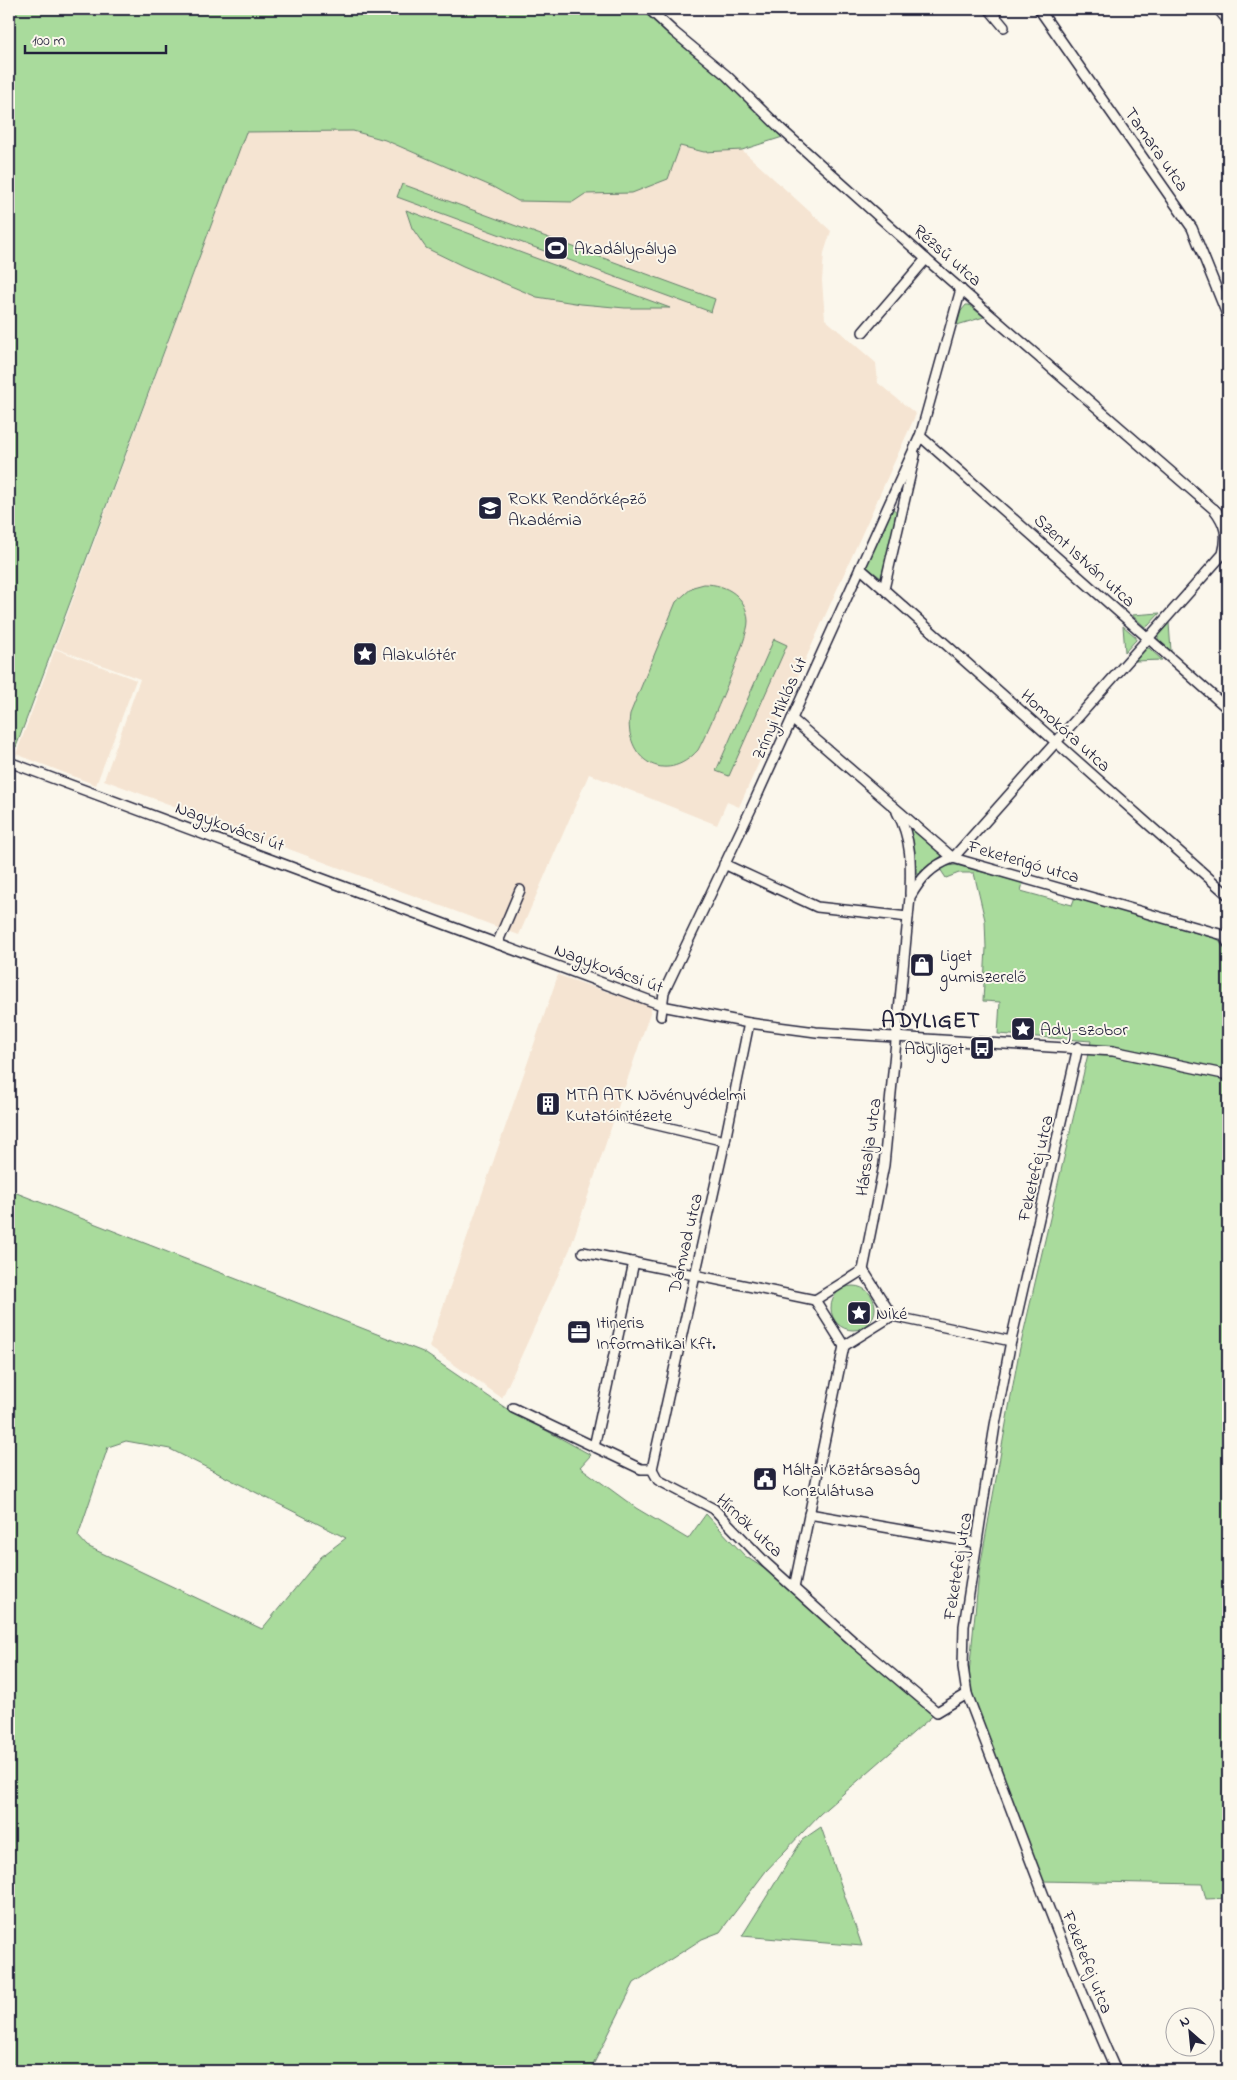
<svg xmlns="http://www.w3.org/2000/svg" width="1237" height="2080" font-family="'Indie Flower',sans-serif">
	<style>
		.built { fill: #f5e4d2 }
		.green { fill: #a9db9c; stroke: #667e6c; fill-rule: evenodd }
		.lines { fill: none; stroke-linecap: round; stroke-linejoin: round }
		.minor-casing { stroke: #22223b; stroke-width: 12 }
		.minor { stroke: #fbf7ec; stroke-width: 9 }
		.labels { text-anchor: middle; stroke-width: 4; stroke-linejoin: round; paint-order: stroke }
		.street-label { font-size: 18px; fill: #22223b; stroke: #fbf7ec }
		.poi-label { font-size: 18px; fill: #22223b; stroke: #fbf7ec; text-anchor: start }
		.district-label { font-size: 22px; font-weight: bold; letter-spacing: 1px; fill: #22223b; stroke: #fbf7ec }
	</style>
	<rect width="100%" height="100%" fill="#fbf7ec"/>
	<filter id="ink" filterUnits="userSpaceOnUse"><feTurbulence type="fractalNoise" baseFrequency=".02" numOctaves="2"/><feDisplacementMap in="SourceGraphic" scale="10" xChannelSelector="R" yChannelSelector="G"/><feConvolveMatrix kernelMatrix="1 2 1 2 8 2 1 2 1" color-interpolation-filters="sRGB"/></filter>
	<g filter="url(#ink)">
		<g class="built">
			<path d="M246,131h107l32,9 125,54 97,-2 60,-14 13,-32 62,4 89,81 -7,22 -2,28 3,38 51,44 2,20 38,31 -177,393 -12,-5 -10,23 -128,-51 -70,161 -415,-155 36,-101 -85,-31z"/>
			<path d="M55,649l81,31 -40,105 -80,-31z"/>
			<path d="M558,975l94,32 -82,242 -68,149 -73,-51z"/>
		</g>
		<g class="green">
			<path d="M9,9h640l140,126 -47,15 -38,2 -24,-6 -12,33 -36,14 -47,1 -12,8 -55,-1 -25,-14 -108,-47 -32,-9 -107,1 -230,615 -7,-2z"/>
			<path d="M402,184l313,115 -4,13 -314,-115z"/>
			<path d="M406,210l264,98h-45l-44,-4 -44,-7 -74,-31 -37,-18 -14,-20z"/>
			<path d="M966,305h3l15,12 -27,8 4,-14z"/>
			<path d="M891,507l7,6 -17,65 -17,-13z"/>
			<path d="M704,584c23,0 43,13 44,37 1,17 -40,111 -50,129 -33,37 -75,9 -68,-36l46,-112 17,-15z"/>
			<path d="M1160,613l-12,13 -3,1 -13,-12z"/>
			<path d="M1169,623l2,28 -13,-12v-4z"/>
			<path d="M1123,626l13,11v3l-11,12z"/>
			<path d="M774,639l13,6 -58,131 -13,-5z"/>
			<path d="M1146,648h3l13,12 -27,1z"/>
			<path d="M912,830h2l29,25 -27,20 -6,-43z"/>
			<path d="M956,865l67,18 -2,8 51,14 3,-8 143,42 10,16v79l-3,13 3,2v849l-22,1 -4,-15 -161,-3 -74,-187 12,-121 40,-221 72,-311 -93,-7 2,-32 -17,-1 3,-53 -1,-28 -11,-47h-15l-13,5 -6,-9 7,-3z"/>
			<path d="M9,1190l414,162 84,57 84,46 -11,12 56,41 52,31 18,-25 39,42 49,32 143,124 -117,102 -54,57 -46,61 -18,7 -68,44 -44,88h-581zM126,1441l44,8 176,89 -25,19 -59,72 -175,-83 -9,-10 30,-89z"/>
			<circle cx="853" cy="1308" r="22"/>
			<path d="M821,1827l41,119 -120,-10 60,-96z"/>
		</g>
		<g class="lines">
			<defs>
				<g id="minor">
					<path d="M649,9l25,23 52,43 55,54 145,130 291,253"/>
					<path d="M989,9l15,18"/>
					<path d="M1039,9l153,219 36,89"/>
					<path d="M1218,9l10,12"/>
					<path d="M863,332l63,-73"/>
					<path d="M920,436l308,273"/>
					<path d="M919,440l42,-151"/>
					<path d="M860,568l368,327"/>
					<path d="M884,589l31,-134"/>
					<path d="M792,719l161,139 270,77 5,8"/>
					<path d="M9,762l658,245 82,16 67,9 297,19 115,24"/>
					<path d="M897,812c15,27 14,53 13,82"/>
					<path d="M724,864l93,43 91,10"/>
					<path d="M497,944l23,-54"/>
					<path d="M661,1016l3,-24 87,-183 169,-373"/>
					<path d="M1078,1047l-67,294 -16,84 -31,201 -1,41 4,27c49,126 94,254 149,377"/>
					<path d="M628,1118l97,23"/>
					<path d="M583,1252l232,48"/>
					<path d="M863,1270l21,-105 26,-268c11,-19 21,-31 43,-39l270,-304c5,-19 3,-29 -9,-45"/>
					<path d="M815,1300l48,-30"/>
					<path d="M815,1300l29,46"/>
					<path d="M892,1316l119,25"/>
					<path d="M844,1346l48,-30 -29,-46"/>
					<path d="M513,1408l128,61h11l6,11 56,29 52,54 89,80 82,69 30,-18"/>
					<path d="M594,1447l40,-185"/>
					<path d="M652,1469l73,-328 24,-118"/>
					<path d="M809,1514l168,29"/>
					<path d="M794,1588l50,-242"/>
				</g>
			</defs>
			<use href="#minor" class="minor-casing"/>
			<use href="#minor" class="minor"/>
		</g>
	</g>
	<defs>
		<symbol id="stadium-square" viewBox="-11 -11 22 22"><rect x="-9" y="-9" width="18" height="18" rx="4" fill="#22223b" stroke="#fbf7ec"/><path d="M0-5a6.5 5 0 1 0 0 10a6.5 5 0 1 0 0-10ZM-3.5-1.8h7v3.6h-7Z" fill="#fff"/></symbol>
		<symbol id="school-square" viewBox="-11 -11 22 22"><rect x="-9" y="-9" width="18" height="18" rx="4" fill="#22223b" stroke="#fbf7ec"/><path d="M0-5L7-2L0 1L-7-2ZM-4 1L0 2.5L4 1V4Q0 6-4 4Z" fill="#fff"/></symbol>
		<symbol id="sight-square" viewBox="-11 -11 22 22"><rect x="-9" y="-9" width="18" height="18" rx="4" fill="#22223b" stroke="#fbf7ec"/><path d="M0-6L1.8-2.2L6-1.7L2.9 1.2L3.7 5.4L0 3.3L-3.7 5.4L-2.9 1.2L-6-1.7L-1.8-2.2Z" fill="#fff"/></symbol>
		<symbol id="shop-square" viewBox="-11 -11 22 22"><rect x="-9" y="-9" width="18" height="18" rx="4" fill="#22223b" stroke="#fbf7ec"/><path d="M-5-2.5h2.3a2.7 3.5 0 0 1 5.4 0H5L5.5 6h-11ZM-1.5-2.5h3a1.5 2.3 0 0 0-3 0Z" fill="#fff"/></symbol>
		<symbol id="bus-square" viewBox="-11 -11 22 22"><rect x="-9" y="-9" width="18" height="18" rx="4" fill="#22223b" stroke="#fbf7ec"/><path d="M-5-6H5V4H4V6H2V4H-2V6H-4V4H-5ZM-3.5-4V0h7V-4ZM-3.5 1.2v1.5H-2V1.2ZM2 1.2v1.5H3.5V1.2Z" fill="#fff"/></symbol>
		<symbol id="building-square" viewBox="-11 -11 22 22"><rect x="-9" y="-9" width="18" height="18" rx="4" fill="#22223b" stroke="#fbf7ec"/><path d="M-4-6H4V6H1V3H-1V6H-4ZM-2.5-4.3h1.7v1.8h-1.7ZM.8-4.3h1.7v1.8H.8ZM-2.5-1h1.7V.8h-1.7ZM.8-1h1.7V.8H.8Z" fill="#fff"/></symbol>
		<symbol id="office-square" viewBox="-11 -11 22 22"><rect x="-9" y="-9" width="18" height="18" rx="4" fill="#22223b" stroke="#fbf7ec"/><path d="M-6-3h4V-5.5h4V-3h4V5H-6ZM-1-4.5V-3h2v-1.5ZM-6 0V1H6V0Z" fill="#fff"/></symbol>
		<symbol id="civic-square" viewBox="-11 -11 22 22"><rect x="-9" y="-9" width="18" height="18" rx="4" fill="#22223b" stroke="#fbf7ec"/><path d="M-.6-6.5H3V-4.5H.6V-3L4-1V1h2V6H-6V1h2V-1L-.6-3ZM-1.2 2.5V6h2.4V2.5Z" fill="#fff"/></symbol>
	</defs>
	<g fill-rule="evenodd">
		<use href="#stadium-square" x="542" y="234" width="28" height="28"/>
		<use href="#school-square" x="476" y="494" width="28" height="28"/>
		<use href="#sight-square" x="351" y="640" width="28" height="28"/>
		<use href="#shop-square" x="908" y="951" width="28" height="28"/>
		<use href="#sight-square" x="1009" y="1015" width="28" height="28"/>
		<use href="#bus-square" x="968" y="1034" width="28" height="28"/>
		<use href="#building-square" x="534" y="1090" width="28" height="28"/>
		<use href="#sight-square" x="845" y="1299" width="28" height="28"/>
		<use href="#office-square" x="565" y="1318" width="28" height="28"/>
		<use href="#civic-square" x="751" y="1465" width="28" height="28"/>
	</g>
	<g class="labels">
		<g class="street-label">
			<text transform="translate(1157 149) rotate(55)" y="6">Tamara utca</text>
			<text transform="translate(948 255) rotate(41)" y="6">Rézsű utca</text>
			<text transform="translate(1085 560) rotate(42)" y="6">Szent István utca</text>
			<text transform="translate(779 708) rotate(-66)" y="6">Zrínyi Miklós út</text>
			<text transform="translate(1066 730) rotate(42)" y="6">Homokóra utca</text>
			<text transform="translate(230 826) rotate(20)" y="6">Nagykovácsi út</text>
			<text transform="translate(1024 861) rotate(16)" y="6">Feketerigó utca</text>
			<text transform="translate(609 968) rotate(20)" y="6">Nagykovácsi út</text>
			<text transform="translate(868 1147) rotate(-82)" y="6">Hársalja utca</text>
			<text transform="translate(1035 1168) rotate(-77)" y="6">Feketefej utca</text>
			<text transform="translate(685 1243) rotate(-77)" y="6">Dámvad utca</text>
			<text transform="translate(750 1525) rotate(43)" y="6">Hírnök utca</text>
			<text transform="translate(957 1566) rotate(-81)" y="6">Feketefej utca</text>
			<text transform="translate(1088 1962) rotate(68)" y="6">Feketefej utca</text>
		</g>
		<g class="poi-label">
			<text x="574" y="254">Akadálypálya</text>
			<text x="508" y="504">ROKK Rendőrképző<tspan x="508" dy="21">Akadémia</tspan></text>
			<text x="382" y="660">Alakulótér</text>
			<text x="940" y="961">Liget<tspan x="940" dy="21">gumiszerelő</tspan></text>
			<text x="1040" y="1035">Ady-szobor</text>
			<text x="964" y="1054" text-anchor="end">Adyliget</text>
			<text x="566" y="1100">MTA ATK Növényvédelmi<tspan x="566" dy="21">Kutatóintézete</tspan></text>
			<text x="876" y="1319">Niké</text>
			<text x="596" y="1328">Itineris<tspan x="596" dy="21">Informatikai Kft.</tspan></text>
			<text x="782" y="1475">Máltai Köztársaság<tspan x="782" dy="21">Konzulátusa</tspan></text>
		</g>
		<g class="district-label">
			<text x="931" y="1027">ADYLIGET</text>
		</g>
	</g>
	<rect width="1237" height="2080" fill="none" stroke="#fbf7ec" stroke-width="30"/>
	<rect x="15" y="15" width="1207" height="2050" fill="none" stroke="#22223b" stroke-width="2" filter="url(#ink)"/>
	<g transform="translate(1190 2032) rotate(333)"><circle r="24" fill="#fbf7ec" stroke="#a4a2a5"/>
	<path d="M0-4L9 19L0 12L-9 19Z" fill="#22223b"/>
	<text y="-8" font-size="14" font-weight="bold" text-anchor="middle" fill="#22223b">N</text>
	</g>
	<path d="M25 45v8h141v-8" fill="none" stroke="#22223b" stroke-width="2.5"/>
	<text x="32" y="45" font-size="15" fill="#22223b" stroke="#fbf7ec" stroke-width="4" paint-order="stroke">100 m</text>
</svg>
